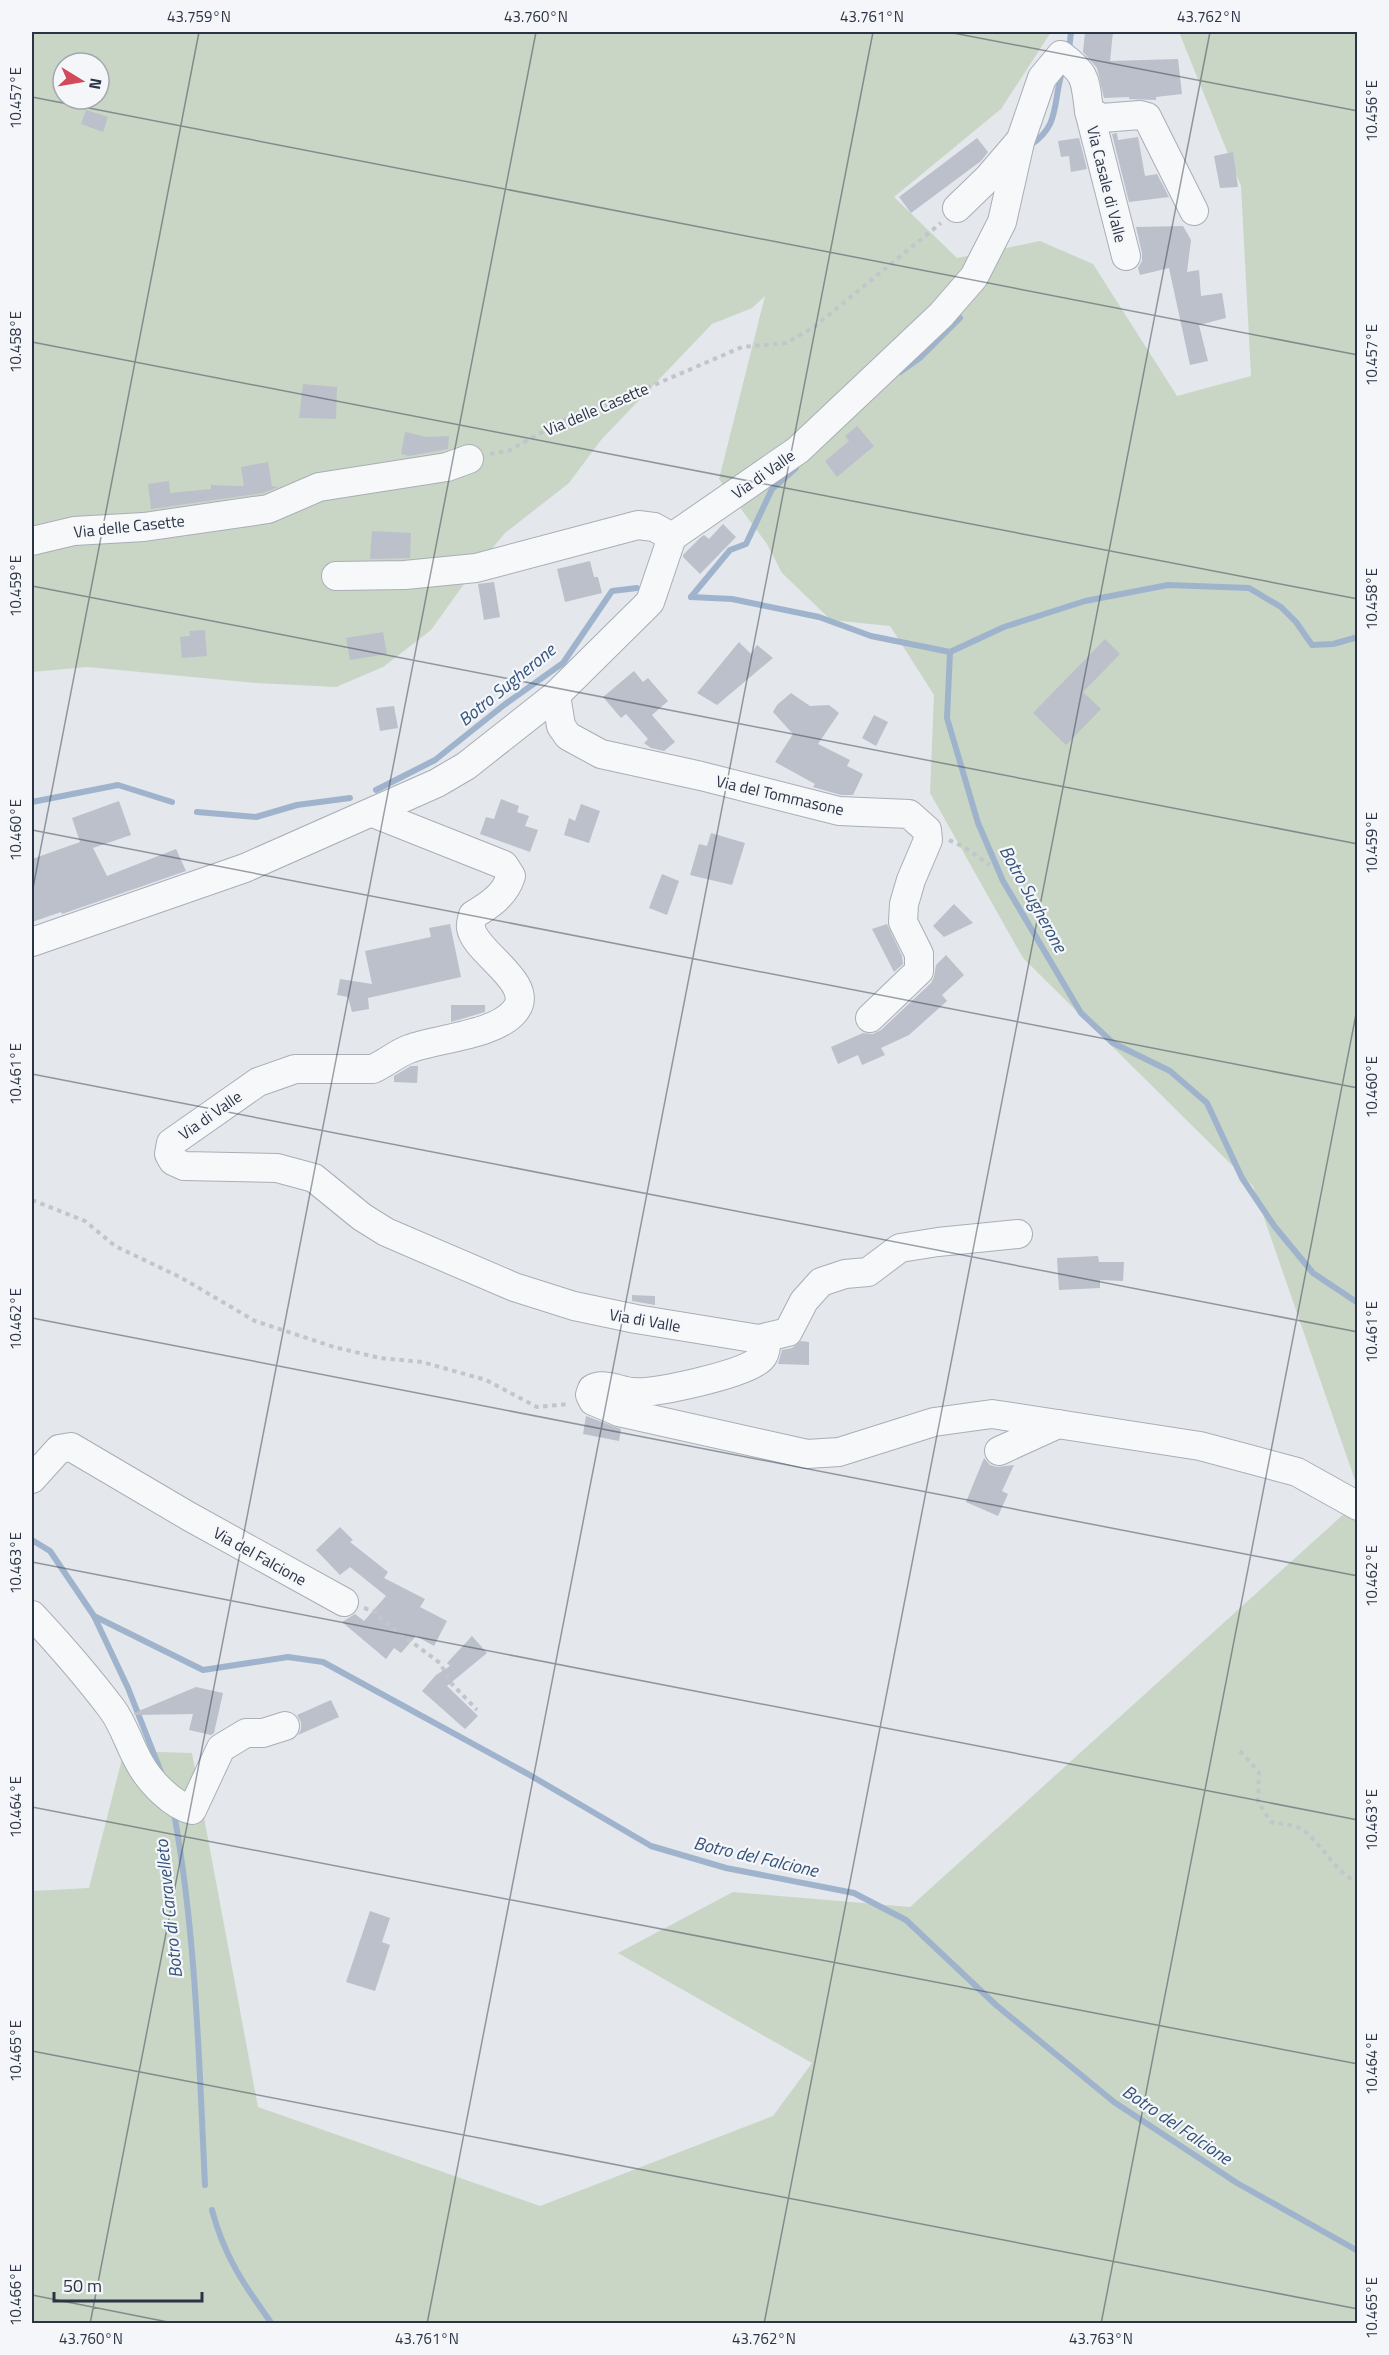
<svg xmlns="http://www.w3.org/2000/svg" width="1389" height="2355" font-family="'Titillium Web',sans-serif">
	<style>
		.green { fill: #c9d6c5; fill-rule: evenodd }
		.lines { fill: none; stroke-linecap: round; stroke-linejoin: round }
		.stream { stroke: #9fb4cc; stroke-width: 6 }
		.building { fill: #bbc0ca }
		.minor-casing { stroke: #a9aeb7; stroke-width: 30 }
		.path { stroke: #c2c5cb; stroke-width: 4; stroke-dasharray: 4.5 4.5; stroke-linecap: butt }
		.minor { stroke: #f7f8fa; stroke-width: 28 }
		.ticks { fill: none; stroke: #2b3445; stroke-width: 1.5; stroke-opacity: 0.45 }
		.labels { text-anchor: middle; stroke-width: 4.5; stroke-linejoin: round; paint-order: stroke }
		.street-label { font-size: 16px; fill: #2b3445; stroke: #f4f6f9 }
		.water-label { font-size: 18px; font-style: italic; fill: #34527a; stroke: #f4f6f9 }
		.neatline { fill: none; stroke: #2b3445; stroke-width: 2 }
		.ticks-label { font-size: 15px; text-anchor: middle; fill: #2b3445 }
	</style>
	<rect width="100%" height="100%" fill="#e4e7ec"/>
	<g class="green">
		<path d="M32,32h1019l-50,77 -107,88 63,61 83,-17 53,23 84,132 74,-20 -10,-190 -62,-154h178v1454l-104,-300 -230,-228 -93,-165 4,-98 -44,-69 -59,-6 -49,-47 -15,-29 -48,-65 46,-183 -13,12 -40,16 -111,116 -32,43 -64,50 -31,37 -43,60 -48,37 -47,20 -79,-4 -170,-16 -55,5zM63,63h36v36h-36z"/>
		<path d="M1357,1502v821h-1325v-432l57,-3 35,-137 68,2 66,354 282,99 233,-90 39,-53 -194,-110 115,-61 177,15z"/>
	</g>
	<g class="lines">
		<g class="stream">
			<path d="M1069,50l2,-18"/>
			<path d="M1030,145c29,-18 23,-40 31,-69"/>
			<path d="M900,372l21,-15 39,-39"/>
			<path d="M691,597l39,-47 16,-6 26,-55 24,-21"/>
			<path d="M691,597l41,2 87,18 52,19 79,16"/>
			<path d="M950,652l-3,66 31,105 25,58 78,132 32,30 57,28 37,32 35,75 33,49 38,46 45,30"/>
			<path d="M950,652l54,-25 81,-26 83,-16 81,3 32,19 15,15 16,23 21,-1 25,-7"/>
			<path d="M376,790l59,-30 69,-55 59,-42 49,-72 25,-3"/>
			<path d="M32,802l86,-17 54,17"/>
			<path d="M197,812l59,5 41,-12 53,-7"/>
			<path d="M32,1540l18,11 44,65 34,72 33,84"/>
			<path d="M94,1616l109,54 85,-13 35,5 205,112 123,72 75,22 128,25 52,27 90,85 118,97 123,81 121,68"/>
			<path d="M174,1813c22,122 25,247 31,372"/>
			<path d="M212,2210c12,46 32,75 60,114"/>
		</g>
	</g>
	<g class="building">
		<path d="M1085,32h28l-3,29 68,-2 4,35 -26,3v3l-27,-1v-2l-25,1 -7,-30 -14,-16z"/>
		<path d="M86,110l22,7 -5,15 -22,-8z"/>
		<path d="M1117,133l1,7 20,-3 7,39 12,-2 12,23 -40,5 -17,-68z"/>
		<path d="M977,138l11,14 -7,9 -70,52 -12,-16z"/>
		<path d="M1079,138l8,31 -16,3 -2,-16 -8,1 -3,-16z"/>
		<path d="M1233,152l5,35 -18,1 -6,-32z"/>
		<path d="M1183,226l8,14 -4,32 12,-2 2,26 21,-3 4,25 -27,7 9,36 -18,4 -21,-97 -29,7 -2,-7 4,-7v-8l-6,-26z"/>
		<path d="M303,384l34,3 -1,32 -37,-1z"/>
		<path d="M857,426l17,20 -37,31 -12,-16 24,-20 -4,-5z"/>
		<path d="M405,432l22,5 22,-1 -1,13 -39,7 -8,-2z"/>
		<path d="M268,462l4,24 6,1 -15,6 -112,16 -3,-25 21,-3 1,12 41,-4v-4l33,1 -3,-19z"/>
		<path d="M723,524l13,13 -36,37 -17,-17v-2l17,-17 4,-3 5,4z"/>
		<path d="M372,531l39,2 -1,25 -40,1z"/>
		<path d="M590,561l4,16h4l4,16 -37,9 -8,-33z"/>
		<path d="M494,582l6,35 -16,3 -6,-36z"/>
		<path d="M205,630l2,26 -25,2 -2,-21 10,-1 -1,-5z"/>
		<path d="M383,632l4,22 -37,6 -4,-22z"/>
		<path d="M1105,639l15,15 -37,38 18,17 -35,36 -33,-32z"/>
		<path d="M739,642l12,12 6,-9 16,13 -56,47 -20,-12z"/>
		<path d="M634,671l9,11 5,-4 20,23 -16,14 23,27 -11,9 -13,-3 -7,-5 4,-4 -22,-25 -5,4 -18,-21z"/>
		<path d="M791,693l19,13 19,-1 10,8 -21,31 32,16 -3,6 16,8 -10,21h-12l-28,-8 2,-3 -40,-22 18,-28 -20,-22 4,-7z"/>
		<path d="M394,706l4,22 -18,3 -4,-23z"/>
		<path d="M874,715l14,7 -12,24 -14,-8z"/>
		<path d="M501,799l18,7 -2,6 12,4 -4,10 13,4 -8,22 -50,-18 6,-17 8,2z"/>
		<path d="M119,801l12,34 -38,13 14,28 69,-27 10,22 -124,43 -1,-2 -29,10v-63l48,-17 -8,-24z"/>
		<path d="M581,804l19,7 -11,32 -25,-8 5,-17 6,3z"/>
		<path d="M711,833l34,10 -13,42 -42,-10 9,-31 8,2z"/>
		<path d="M662,874l17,7 -12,34 -18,-7z"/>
		<path d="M954,904l19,19 -29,14 -11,-11z"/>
		<path d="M450,924l11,53 -93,21 1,11 -17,3 -4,-15 -11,-2 3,-16 32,5 -7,-33 66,-14 -2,-9z"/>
		<path d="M887,924l15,32 1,8 -9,8 -22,-43z"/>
		<path d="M946,955l18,20 -22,20 5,6 -38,34 -28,13 4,7 -23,10 -4,-10 -20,9 -7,-17 32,-14 10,1 8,-4 50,-47 3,-6 2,-12z"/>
		<path d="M451,1005h34v7l-34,10z"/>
		<path d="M411,1066h7l-1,17 -23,-1v-6z"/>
		<path d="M1098,1256l1,6h25l-1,19 -23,-1v8l-41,2 -2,-32z"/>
		<path d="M632,1295l23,1v9l-23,-4z"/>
		<path d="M801,1341l8,1v23l-31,-1 4,-14 10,-2z"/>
		<path d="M586,1416l35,13 -2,12 -36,-7z"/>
		<path d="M984,1458l6,7 7,2 17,-2 -12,26 6,3 -10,22 -32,-14z"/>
		<path d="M340,1527l13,13 -3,2 38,30 -4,6 41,21 -5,8 27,14 -13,25 -18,-10 -15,17 -7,-5 -8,11 -44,-37 13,-8 9,7 22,-25 -36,-29 -10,8 -24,-25z"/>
		<path d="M472,1636l15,17 -40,33 31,30 -13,13 -43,-38 14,-16 14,-9 -3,-3z"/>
		<path d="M196,1687l27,6 -9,40 -3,2 -22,-5 4,-16 -58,1 -1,-2z"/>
		<path d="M331,1700l8,17 -41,18 3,-6v-7l-4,-7z"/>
		<path d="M370,1911l20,7 -8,24 8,3 -15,46 -29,-9z"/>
	</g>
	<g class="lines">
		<defs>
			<g id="minor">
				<path d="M1089,111l37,145"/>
				<path d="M957,208l31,-30 30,-35"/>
				<path d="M32,541l42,-10 70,-4 124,-18 51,-22 128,-20 22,-8"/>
				<path d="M336,576l69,-1 71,-7 162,-43 16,2 18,10"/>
				<path d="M556,695l5,31 7,10 33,18 100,22 138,35 70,3 18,16 1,10 -17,40 -7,24 -1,18 16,32v17l-49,47"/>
				<path d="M373,813l131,52 7,11c-6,19 -21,29 -38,39 -1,4 -3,9 -2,13 4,25 66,55 44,83 -19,24 -76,27 -106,38 -13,5 -23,14 -36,20h-78l-37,13 -87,61 -2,11 4,7 11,5 93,2 37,10 48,39 24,15 128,55 60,19 62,13 123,20 7,7c-1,7 -2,11 -8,15 -19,14 -102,33 -126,31 -12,-1 -29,-10 -40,-3l-2,6 3,6 26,11 188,42 32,-2 95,-30 58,-8 208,32 97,26 61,34"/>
				<path d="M32,942l213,-74 192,-85 29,-17 90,-71 94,-93 22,-65 126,-87 143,-135 33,-38 28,-55 18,-80 22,-64 19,-23c26,19 24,25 28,56l13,7 38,-3 7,2 47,94"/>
				<path d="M759,1339l29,-7 16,-31 17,-19 24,-8 23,-2 32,-24 38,-6 80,-8"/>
				<path d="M999,1451l59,-27"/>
				<path d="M32,1479l27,-30 12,-2 119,70 154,85"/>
				<path d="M32,1615c28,30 55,61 80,94 12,16 17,36 27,53 10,19 33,43 53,48l29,-62 25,-15h17l22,-7"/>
			</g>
		</defs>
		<use href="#minor" class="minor-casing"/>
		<g class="path">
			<path d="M490,454l18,-3 56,-31 67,-25 111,-48 44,-4 28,-16 127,-104"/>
			<path d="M949,840l15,7 26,18"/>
			<path d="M32,1200l53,21 30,25 65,31 75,44 79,26 46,11 42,4 64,18 51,27 32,-3"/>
			<path d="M364,1608l12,4 6,8 58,43 11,20 26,27"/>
			<path d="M1240,1751l19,21 -1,30 13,20c9,2 24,2 32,8 19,14 34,45 55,52"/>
		</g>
		<use href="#minor" class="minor"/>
	</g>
	<path class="ticks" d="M948,32l410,79M32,97l1326,258M32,342l1326,257M32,586l1326,258M32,830l1326,258M32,893l167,-861M32,1074l1326,258M32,1318l1326,258M32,1562l1326,258M32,1807l1326,257M32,2051l1326,258M32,2295l146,29M90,2324l446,-2292M427,2324l446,-2292M764,2324l446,-2292M1101,2324l257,-1320"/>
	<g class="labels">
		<g class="street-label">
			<text transform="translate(1107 184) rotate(76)" y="6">Via Casale di Valle</text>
			<text transform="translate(596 409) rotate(-23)" y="6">Via delle Casette</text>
			<text transform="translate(763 474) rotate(-35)" y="6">Via di Valle</text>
			<text transform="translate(129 526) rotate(-6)" y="6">Via delle Casette</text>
			<text transform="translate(780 795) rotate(13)" y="6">Via del Tommasone</text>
			<text transform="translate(210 1115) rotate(-35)" y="6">Via di Valle</text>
			<text transform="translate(645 1320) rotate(10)" y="6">Via di Valle</text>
			<text transform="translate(260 1556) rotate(29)" y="6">Via del Falcione</text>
		</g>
		<g class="water-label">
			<text transform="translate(507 685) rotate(-39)" y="6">Botro Sugherone</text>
			<text transform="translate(1033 899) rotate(61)" y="6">Botro Sugherone</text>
			<text transform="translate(756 1857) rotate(13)" y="6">Botro del Falcione</text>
			<text transform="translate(169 1909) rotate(-96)" y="6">Botro di Caravelleto</text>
			<text transform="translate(1177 2125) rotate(34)" y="6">Botro del Falcione</text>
		</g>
	</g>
	<rect width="1389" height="2355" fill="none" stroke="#f4f6f9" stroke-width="66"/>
	<g transform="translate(81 81) rotate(101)"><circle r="28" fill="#f4f6f9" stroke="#a4a8b1" stroke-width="1.5"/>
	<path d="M0-4.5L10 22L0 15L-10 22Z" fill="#d1495b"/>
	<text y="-9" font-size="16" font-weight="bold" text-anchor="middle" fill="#2b3445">N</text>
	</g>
	<path d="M54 2292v9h148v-9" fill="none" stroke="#2b3445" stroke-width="3"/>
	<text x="63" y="2292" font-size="18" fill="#2b3445" stroke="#f4f6f9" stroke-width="4.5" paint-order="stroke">50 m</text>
	<rect x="33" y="33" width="1323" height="2289" class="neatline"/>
	<g class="ticks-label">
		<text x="199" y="22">43.759°N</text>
		<text x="536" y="22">43.760°N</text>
		<text x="872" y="22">43.761°N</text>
		<text x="1209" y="22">43.762°N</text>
		<text transform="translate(16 98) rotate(-90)" y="5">10.457°E</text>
		<text transform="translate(1372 111) rotate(-90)" y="5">10.456°E</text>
		<text transform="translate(16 342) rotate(-90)" y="5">10.458°E</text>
		<text transform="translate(1372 355) rotate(-90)" y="5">10.457°E</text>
		<text transform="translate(16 586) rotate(-90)" y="5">10.459°E</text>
		<text transform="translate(1372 599) rotate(-90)" y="5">10.458°E</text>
		<text transform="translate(16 830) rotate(-90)" y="5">10.460°E</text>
		<text transform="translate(1372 843) rotate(-90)" y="5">10.459°E</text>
		<text transform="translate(16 1074) rotate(-90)" y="5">10.461°E</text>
		<text transform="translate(1372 1087) rotate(-90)" y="5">10.460°E</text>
		<text transform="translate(16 1319) rotate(-90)" y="5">10.462°E</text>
		<text transform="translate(1372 1332) rotate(-90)" y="5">10.461°E</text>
		<text transform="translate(16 1563) rotate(-90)" y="5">10.463°E</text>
		<text transform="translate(1372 1576) rotate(-90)" y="5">10.462°E</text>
		<text transform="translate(16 1807) rotate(-90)" y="5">10.464°E</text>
		<text transform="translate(1372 1820) rotate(-90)" y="5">10.463°E</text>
		<text transform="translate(16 2051) rotate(-90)" y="5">10.465°E</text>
		<text transform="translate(1372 2064) rotate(-90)" y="5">10.464°E</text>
		<text transform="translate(16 2295) rotate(-90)" y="5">10.466°E</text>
		<text transform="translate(1372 2308) rotate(-90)" y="5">10.465°E</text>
		<text x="91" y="2344">43.760°N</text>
		<text x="427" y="2344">43.761°N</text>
		<text x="764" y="2344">43.762°N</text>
		<text x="1101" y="2344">43.763°N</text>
	</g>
</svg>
